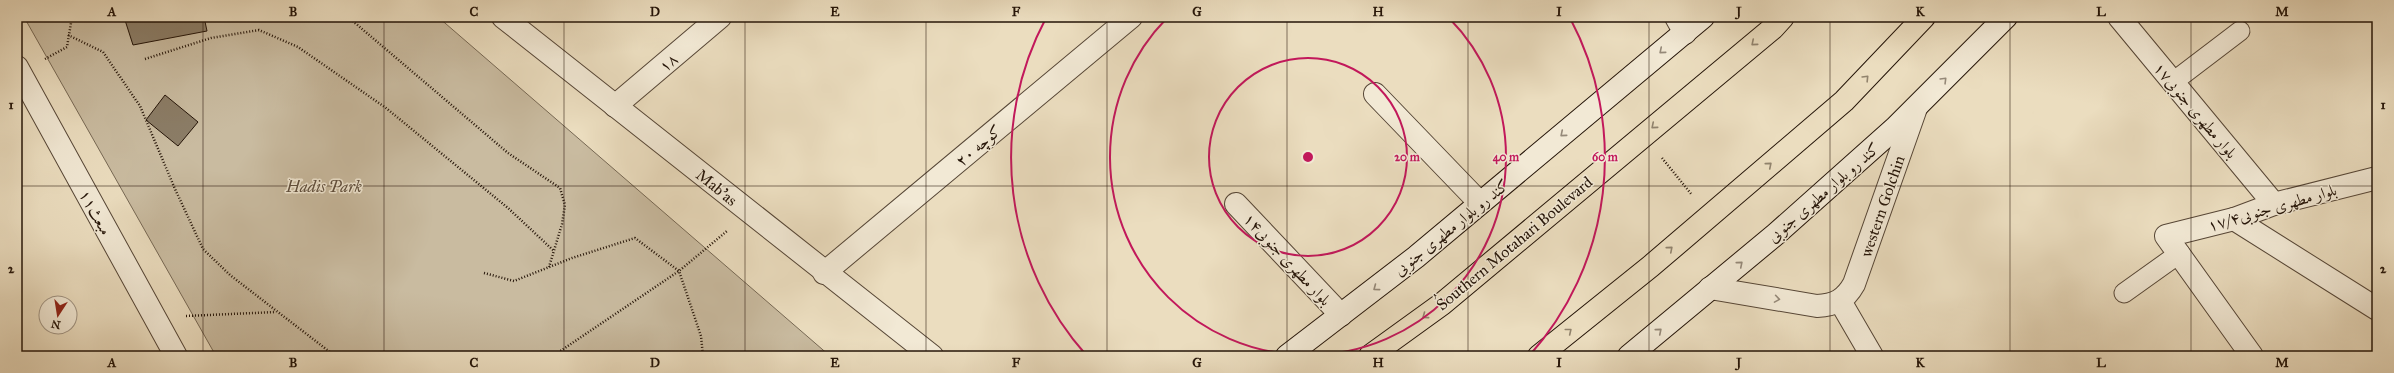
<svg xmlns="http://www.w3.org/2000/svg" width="2394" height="373" font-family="'IM FELL Great Primer',Amiri,serif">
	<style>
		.green { fill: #c9bba0; stroke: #766854 }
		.building { fill: #8b7d67; stroke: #241408 }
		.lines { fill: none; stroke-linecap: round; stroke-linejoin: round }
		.service-casing { stroke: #564636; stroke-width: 21 }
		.minor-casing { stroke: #564636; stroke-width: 24 }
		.tertiary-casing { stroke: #564636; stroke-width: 24 }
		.secondary-casing { stroke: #241408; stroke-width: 24 }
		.primary-casing { stroke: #241408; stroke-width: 24 }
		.path { stroke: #241408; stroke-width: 2.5; stroke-dasharray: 1 2; stroke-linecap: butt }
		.service { stroke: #f2e9d5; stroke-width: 19 }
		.minor { stroke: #f2e9d5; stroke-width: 22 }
		.tertiary { stroke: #f2e9d5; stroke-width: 22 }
		.secondary { stroke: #f2e9d5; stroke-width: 22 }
		.primary { stroke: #ebddbf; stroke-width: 22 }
		.oneway { stroke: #91836d }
		.oneway2 { stroke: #958979 }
		.grid { fill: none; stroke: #241408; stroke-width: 1; stroke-opacity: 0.55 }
		.ring { fill: none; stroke: #c2185b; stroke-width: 2 }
		.labels { text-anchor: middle; stroke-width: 3; stroke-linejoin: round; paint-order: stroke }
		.street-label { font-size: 16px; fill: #241408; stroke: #f2e9d5 }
		.park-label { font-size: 16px; font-style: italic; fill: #5e4e3d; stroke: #f2e9d5 }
		.centre { fill: #c2185b; stroke: #f2e9d5; stroke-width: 2 }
		.ring-label { font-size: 12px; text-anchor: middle; font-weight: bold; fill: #c2185b; stroke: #f2e9d5; stroke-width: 3; stroke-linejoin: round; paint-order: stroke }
		.neatline { fill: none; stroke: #241408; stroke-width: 1.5 }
		.grid-label { font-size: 13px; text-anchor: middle; font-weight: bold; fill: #241408 }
	</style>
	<rect width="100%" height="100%" fill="#ebddbf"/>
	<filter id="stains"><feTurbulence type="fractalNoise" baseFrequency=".005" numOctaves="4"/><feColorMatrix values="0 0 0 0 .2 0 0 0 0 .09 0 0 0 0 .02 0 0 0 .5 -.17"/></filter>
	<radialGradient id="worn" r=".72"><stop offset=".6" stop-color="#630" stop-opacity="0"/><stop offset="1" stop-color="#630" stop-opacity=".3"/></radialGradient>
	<path class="green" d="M24,17h414l392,339h-614z"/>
	<g class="building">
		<path d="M124,17h80l3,14 -74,14z"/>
		<path d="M165,95l33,27 -20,24 -32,-26z"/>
	</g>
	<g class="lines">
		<defs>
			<g id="service">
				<path d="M2173,82l67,-51"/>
				<path d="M2124,293l56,-40"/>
			</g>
			<g id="minor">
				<path d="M2119,17l155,187"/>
				<path d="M17,67l159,289"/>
				<path d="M1375,94l105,109"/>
				<path d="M615,106l105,-89"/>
				<path d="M1236,204l105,111"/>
				<path d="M2234,219l143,90"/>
				<path d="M824,273l307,-256"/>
				<path d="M2252,356l-86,-120 68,-17 40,-15 103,-26"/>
			</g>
			<g id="tertiary">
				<path d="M503,17l429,339"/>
				<path d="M1676,17l9,16"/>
				<path d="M1710,288l107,18c18,-1 28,-6 37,-22l62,-176"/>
				<path d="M1840,301l32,55"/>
			</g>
			<g id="secondary">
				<path d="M1287,356l129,-99 287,-240"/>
				<path d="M1629,356l147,-122 119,-106 111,-111"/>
			</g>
			<g id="primary">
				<path d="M1370,356l72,-52 331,-276 10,-11"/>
				<path d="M1539,356l112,-90 193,-165 80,-84"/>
			</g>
		</defs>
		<use href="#service" class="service-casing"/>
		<use href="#minor" class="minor-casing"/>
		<use href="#tertiary" class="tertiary-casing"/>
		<use href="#secondary" class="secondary-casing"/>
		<use href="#primary" class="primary-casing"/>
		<g class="path">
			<path d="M348,17l160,136 52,35 5,17 -3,19 -13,43"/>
			<path d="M68,35l35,17 37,54 35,83 28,60 27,26 105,81"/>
			<path d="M45,59l22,-12 5,-30"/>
			<path d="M145,59l66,-21 48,-8 39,17 88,61 122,100 46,43"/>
			<path d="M1662,158l30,37"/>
			<path d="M484,273l30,8 58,-23 63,-20 44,33 22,65 2,20"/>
			<path d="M186,316l90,-4"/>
			<path d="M553,356l126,-85 48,-40"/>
		</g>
		<use href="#service" class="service"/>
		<use href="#minor" class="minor"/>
		<use href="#tertiary" class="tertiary"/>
		<use href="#secondary" class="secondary"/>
		<use href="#primary" class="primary"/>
	</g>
	<defs><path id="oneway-chevron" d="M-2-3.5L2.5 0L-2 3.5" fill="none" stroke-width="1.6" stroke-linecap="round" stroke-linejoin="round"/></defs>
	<g class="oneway">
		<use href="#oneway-chevron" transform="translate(1754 43) rotate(140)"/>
		<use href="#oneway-chevron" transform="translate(1866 78) rotate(-46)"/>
		<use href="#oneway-chevron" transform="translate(1654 126) rotate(140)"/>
		<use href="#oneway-chevron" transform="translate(1769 165) rotate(-40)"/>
		<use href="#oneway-chevron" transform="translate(1670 249) rotate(-41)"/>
		<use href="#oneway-chevron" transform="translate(1425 316) rotate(144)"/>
		<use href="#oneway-chevron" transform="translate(1569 331) rotate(-39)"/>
	</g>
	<g class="oneway2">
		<use href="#oneway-chevron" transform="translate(1662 51) rotate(140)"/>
		<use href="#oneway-chevron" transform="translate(1944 80) rotate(-45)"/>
		<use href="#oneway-chevron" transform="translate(1563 134) rotate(140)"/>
		<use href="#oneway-chevron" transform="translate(1740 264) rotate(-40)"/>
		<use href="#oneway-chevron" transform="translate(1376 288) rotate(143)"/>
		<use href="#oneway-chevron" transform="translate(1777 299) rotate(9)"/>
		<use href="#oneway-chevron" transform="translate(1659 331) rotate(-40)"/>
	</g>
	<path class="grid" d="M203,17v339M384,17v339M564,17v339M745,17v339M926,17v339M1107,17v339M1287,17v339M1468,17v339M1649,17v339M1830,17v339M2010,17v339M2191,17v339M17,186h2360"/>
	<g class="ring">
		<circle cx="1308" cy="157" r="99"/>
		<path d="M1449 18A198 198 0 1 1 1167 18"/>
		<path d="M1087 356A297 297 0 0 1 1046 18M1570 18A297 297 0 0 1 1529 356"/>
	</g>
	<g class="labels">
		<g class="street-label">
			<text transform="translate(668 62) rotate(-40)" y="6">۱۸</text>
			<text transform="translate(2196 110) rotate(50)" y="6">بلوار مطهری جنوبی۱۷</text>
			<text transform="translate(978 145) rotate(-40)" y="6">کوچه ۲۰</text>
			<text transform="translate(717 187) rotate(39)" y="6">Mab'as</text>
			<text transform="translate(1823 192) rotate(-41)" y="6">کند رو بلوار مطهری جنوبی</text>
			<text transform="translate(1882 206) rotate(-71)" y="6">western Golchin</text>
			<text transform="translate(2272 207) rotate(-16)" y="6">بلوار مطهری جنوبی۱۷/۴</text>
			<text transform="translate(96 212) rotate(61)" y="6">مبعث۱۱</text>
			<text transform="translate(1451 227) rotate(-39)" y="6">کند رو بلوار مطهری جنوبی</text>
			<text transform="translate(1514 243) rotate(-40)" y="6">ُSouthern Motahari Boulevard</text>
			<text transform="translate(1288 259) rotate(47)" y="6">بلوار مطهری جنوبی۱۴</text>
		</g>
		<g class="park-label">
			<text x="324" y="192">Hadis Park</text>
		</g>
	</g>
	<circle cx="1308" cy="157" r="6" class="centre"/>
	<g class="ring-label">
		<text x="1407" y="161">20 m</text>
		<text x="1506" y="161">40 m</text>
		<text x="1605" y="161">60 m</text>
	</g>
	<rect width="2394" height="373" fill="none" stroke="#ebddbf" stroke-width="44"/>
	<g transform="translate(58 315) rotate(192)"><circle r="19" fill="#f2e9d5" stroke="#a09483"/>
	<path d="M0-3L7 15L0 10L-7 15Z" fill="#8f2418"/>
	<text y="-6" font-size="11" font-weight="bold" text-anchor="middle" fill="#241408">N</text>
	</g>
	<rect x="22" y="22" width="2350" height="329" class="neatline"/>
	<g class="grid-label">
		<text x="112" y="16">A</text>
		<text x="293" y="16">B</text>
		<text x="474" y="16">C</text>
		<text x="655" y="16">D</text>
		<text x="835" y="16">E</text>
		<text x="1016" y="16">F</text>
		<text x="1197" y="16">G</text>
		<text x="1378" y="16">H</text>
		<text x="1559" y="16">I</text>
		<text x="1739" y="16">J</text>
		<text x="1920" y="16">K</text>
		<text x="2101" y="16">L</text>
		<text x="2282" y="16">M</text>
		<text x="11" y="109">1</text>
		<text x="2383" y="109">1</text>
		<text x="11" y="273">2</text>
		<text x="2383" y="273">2</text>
		<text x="112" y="367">A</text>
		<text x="293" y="367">B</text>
		<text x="474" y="367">C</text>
		<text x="655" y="367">D</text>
		<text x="835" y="367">E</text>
		<text x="1016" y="367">F</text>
		<text x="1197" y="367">G</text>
		<text x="1378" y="367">H</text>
		<text x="1559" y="367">I</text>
		<text x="1739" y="367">J</text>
		<text x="1920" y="367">K</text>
		<text x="2101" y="367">L</text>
		<text x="2282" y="367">M</text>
	</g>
	<rect width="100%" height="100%" filter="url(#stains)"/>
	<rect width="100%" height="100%" fill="url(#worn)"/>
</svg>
